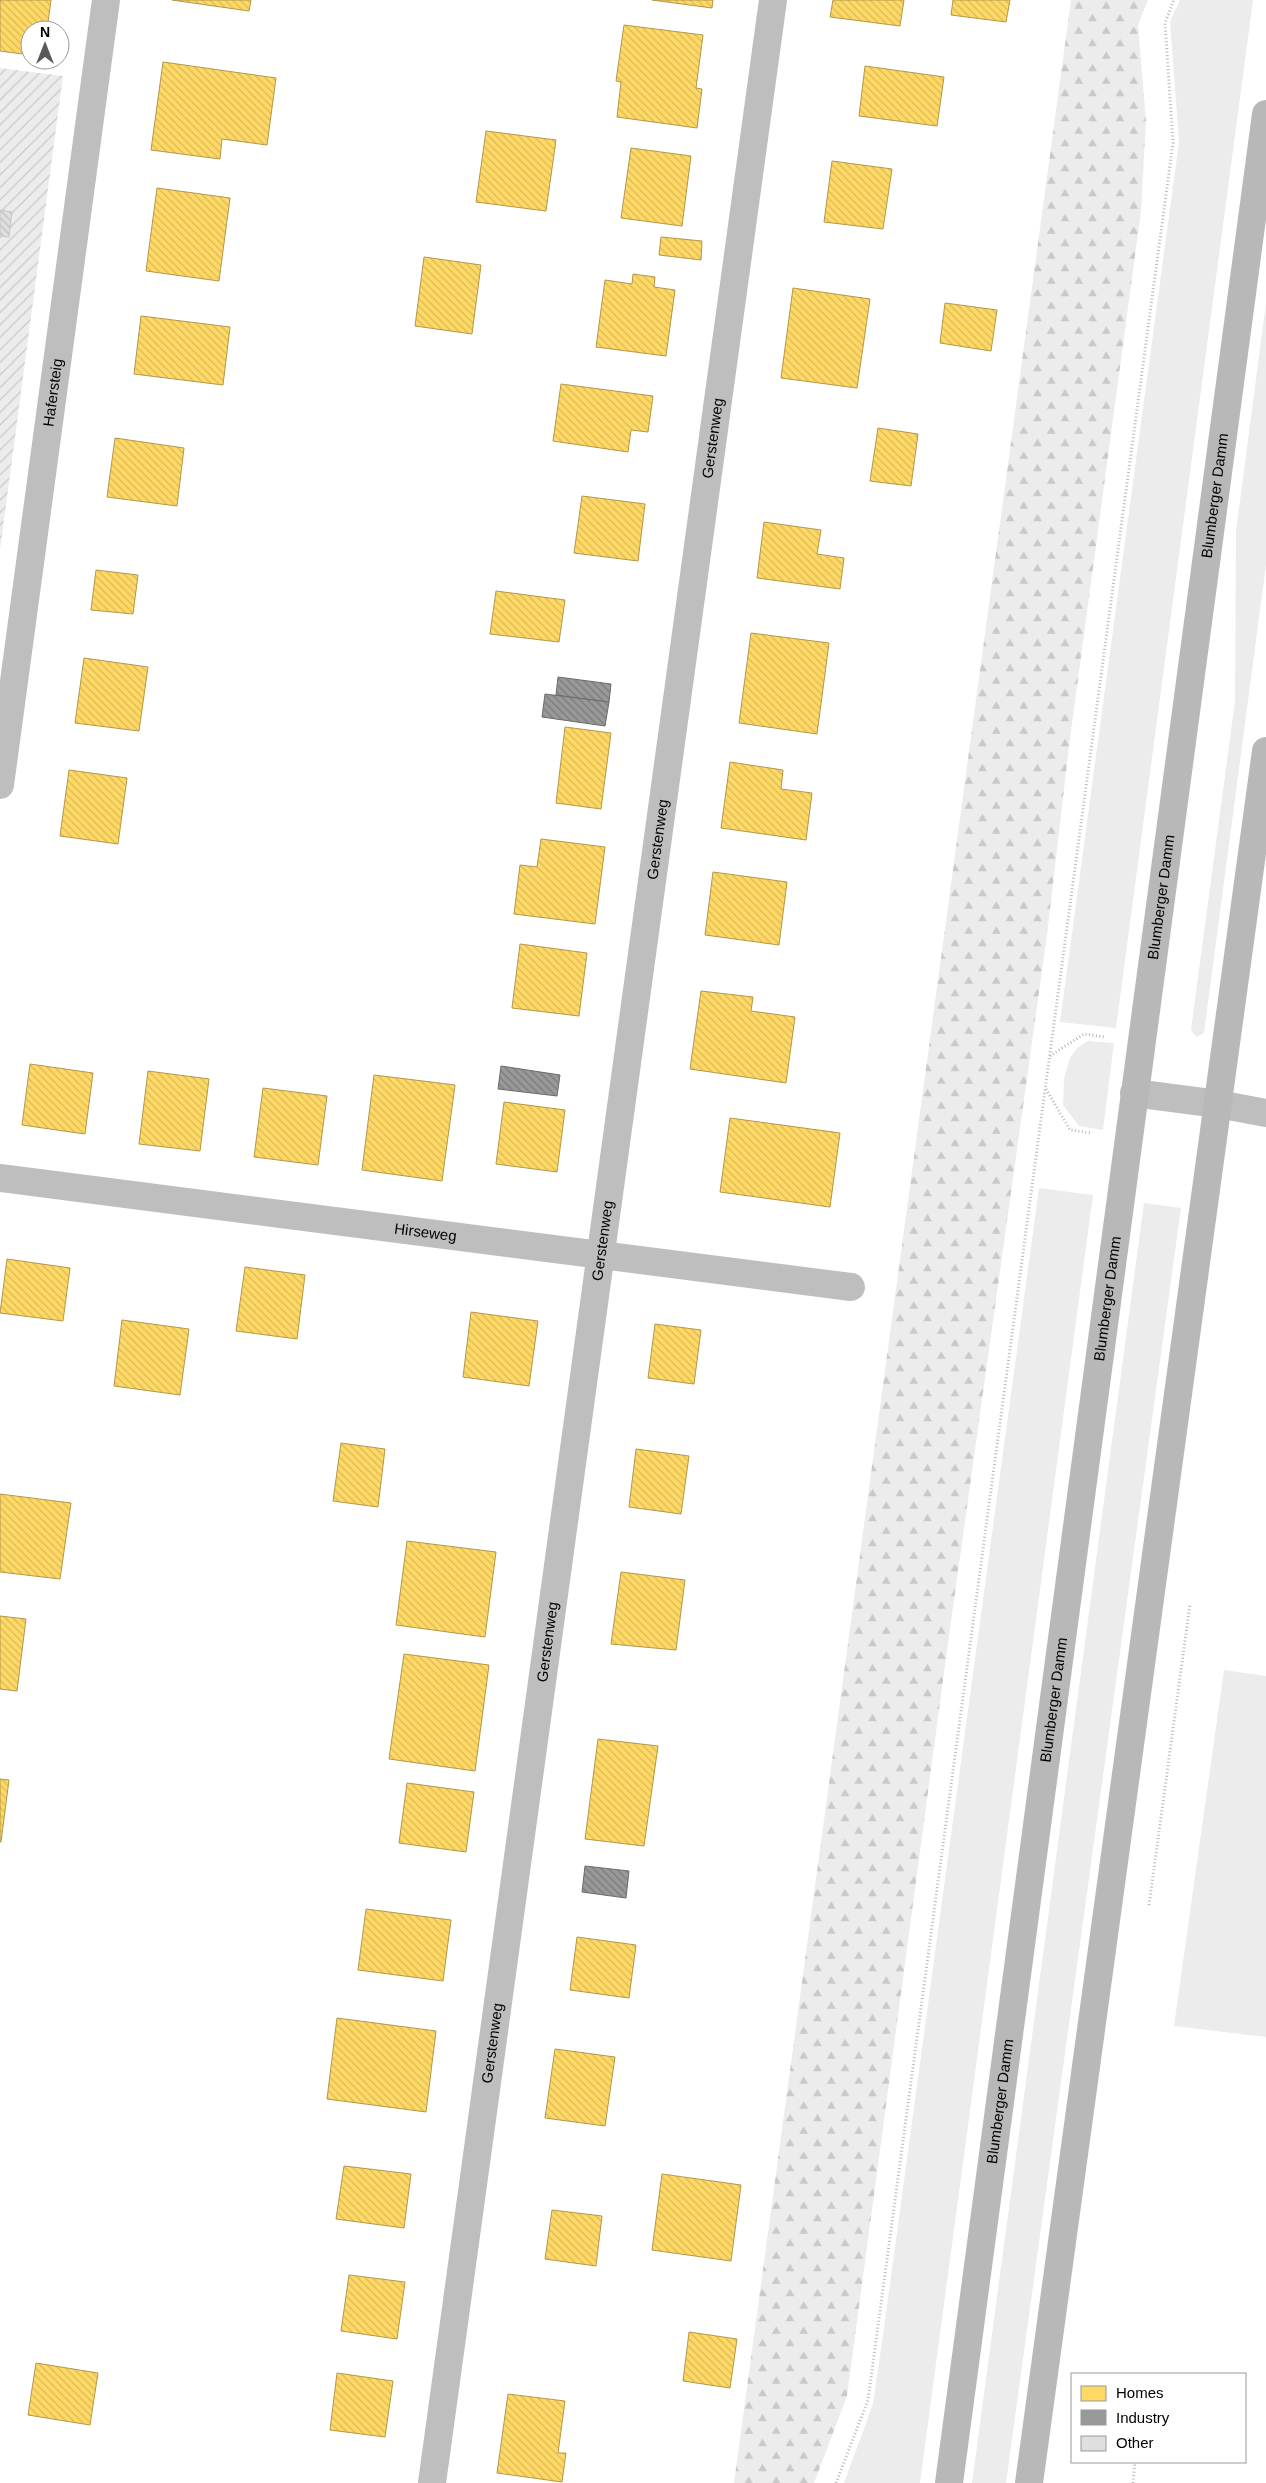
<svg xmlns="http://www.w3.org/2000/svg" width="1266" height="2483" font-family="Helvetica,sans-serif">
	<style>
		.grass { fill: #ececec }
		.forest { fill: url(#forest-firs) }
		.garden { fill: url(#garden-furrows) }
		.homes { fill: url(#homes-back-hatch); stroke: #b29847 }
		.industry { fill: url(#industry-back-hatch); stroke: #6b6b6b }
		.building { fill: url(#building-back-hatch); stroke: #c7c7c7 }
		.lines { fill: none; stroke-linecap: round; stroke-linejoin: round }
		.path { stroke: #b9b9b9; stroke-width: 3; stroke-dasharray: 1 2.5; stroke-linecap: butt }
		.minor { stroke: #bebebe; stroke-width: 28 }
		.secondary { stroke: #b8b8b8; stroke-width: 28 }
		.labels { text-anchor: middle; stroke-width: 5; stroke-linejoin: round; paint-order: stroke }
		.street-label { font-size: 15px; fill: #000; stroke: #fff }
	</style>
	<defs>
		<pattern id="forest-firs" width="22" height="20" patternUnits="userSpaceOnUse" patternTransform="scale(1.25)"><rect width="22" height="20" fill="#ececec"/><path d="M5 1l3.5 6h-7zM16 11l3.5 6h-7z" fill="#c9c9c9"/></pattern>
		<pattern id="garden-furrows" width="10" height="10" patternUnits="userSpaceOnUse" patternTransform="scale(1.25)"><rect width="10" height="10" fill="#ececec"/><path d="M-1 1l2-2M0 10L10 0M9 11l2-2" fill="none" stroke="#c9c9c9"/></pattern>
		<pattern id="homes-back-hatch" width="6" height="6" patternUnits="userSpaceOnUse" patternTransform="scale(1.25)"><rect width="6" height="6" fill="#ffd966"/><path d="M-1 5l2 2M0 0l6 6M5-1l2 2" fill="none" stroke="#d9b857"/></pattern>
		<pattern id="industry-back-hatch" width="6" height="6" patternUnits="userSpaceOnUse" patternTransform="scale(1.25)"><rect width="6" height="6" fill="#999"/><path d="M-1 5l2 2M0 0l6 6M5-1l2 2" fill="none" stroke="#7a7a7a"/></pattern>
		<pattern id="building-back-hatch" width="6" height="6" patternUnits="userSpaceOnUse" patternTransform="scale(1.25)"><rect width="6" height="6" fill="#dfdfdf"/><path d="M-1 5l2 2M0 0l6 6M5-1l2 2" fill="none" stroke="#bebebe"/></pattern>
	</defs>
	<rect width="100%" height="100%" fill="#fff"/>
	<g class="grass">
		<path d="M1180,0h73l-137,1028 -56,-6 119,-880 -9,-120z"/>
		<path d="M1266,303v262l-62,468 -8,4 -5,-7 44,-329 1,-170z"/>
		<path d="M1088,1041l26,2 -11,87 -24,-4 -16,-21 1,-26 6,-21 7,-10z"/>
		<path d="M1039,1188l54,7 -173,1288h-76l29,-79 11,-76z"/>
		<path d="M1144,1203l37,5 -175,1275h-34z"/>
		<path d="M1224,1670l42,6v361l-92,-11z"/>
	</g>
	<path class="forest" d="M1071,0h77l-10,25 8,96 -5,90 -72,535 -22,189 -99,708 -101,753 -33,87h-80z"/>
	<path class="garden" d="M0,68l63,8 -63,474z"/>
	<g class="homes">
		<path d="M0,0h51l-4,30h-17v25l-30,-4z"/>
		<path d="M172,0h79l-2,11z"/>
		<path d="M652,0h61l-1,8z"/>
		<path d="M833,0h71l-4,26 -70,-9z"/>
		<path d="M953,0h57l-4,22 -55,-7z"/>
		<path d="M624,25l79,10 -7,53 6,1 -5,39 -80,-11 4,-35 -5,-1z"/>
		<path d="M163,62l113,16 -9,67 -45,-6 -2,20 -69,-9z"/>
		<path d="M865,66l79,11 -7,49 -78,-10z"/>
		<path d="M486,131l70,9 -10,71 -70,-9z"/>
		<path d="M631,148l60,8 -9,70 -61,-8z"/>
		<path d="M832,161l60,8 -9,60 -59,-7z"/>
		<path d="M157,188l73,10 -11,83 -73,-10z"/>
		<path d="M661,237l41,4 -1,19 -42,-5z"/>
		<path d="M424,257l57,8 -9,69 -57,-8z"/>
		<path d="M633,274l22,3 -1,10 21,3 -9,66 -70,-9 9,-67 27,4z"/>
		<path d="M793,288l77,11 -13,89 -76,-10z"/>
		<path d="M945,303l52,7 -6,41 -51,-8z"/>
		<path d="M141,316l89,11 -7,58 -89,-11z"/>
		<path d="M561,384l92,12 -5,36 -17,-2 -3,22 -75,-11z"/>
		<path d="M878,428l40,6 -7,52 -41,-5z"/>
		<path d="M115,438l69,10 -7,58 -70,-9z"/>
		<path d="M582,496l63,8 -7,57 -64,-8z"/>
		<path d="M764,522l57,8 -4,24 27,4 -4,31 -83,-11z"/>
		<path d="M96,570l42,5 -5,39 -42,-4z"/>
		<path d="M496,591l69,9 -6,42 -69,-8z"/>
		<path d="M751,633l78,10 -12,91 -78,-11z"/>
		<path d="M84,658l64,9 -9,64 -64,-8z"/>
		<path d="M565,727l46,6 -10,76 -45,-6z"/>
		<path d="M730,762l53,8 -2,19 31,4 -6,47 -85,-12z"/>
		<path d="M69,770l58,8 -9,66 -58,-8z"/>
		<path d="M541,839l64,8 -10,77 -81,-10 6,-49 17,2z"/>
		<path d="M713,872l74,10 -8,63 -74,-10z"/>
		<path d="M520,944l67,9 -8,63 -67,-8z"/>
		<path d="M701,991l52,6 -2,14 44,6 -9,66 -96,-14z"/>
		<path d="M30,1064l63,9 -8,61 -63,-9z"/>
		<path d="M148,1071l61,8 -9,72 -61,-7z"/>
		<path d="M374,1075l81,10 -13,96 -80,-11z"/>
		<path d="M263,1088l64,8 -9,69 -64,-8z"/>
		<path d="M504,1102l61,8 -8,62 -61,-8z"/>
		<path d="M730,1118l110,15 -10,74 -110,-15z"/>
		<path d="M7,1259l63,9 -7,53 -63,-8z"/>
		<path d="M245,1267l60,8 -8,64 -61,-8z"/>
		<path d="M471,1312l67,9 -9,65 -66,-9z"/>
		<path d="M122,1320l67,9 -9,66 -66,-9z"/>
		<path d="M655,1324l46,6 -7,54 -46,-6z"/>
		<path d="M341,1443l44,6 -7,58 -45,-6z"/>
		<path d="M636,1449l53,7 -8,58 -52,-7z"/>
		<path d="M0,1494l71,9 -11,76 -60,-7z"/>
		<path d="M407,1541l89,11 -11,85 -89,-12z"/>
		<path d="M621,1572l64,8 -9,70 -65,-6z"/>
		<path d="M0,1616l26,3 -9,72 -17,-2z"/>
		<path d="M404,1654l85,11 -14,106 -86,-12z"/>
		<path d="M598,1739l60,7 -14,100 -59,-7z"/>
		<path d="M0,1779l9,1 -8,62h-1z"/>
		<path d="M407,1783l67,9 -8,60 -67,-9z"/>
		<path d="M366,1909l85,11 -8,61 -85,-11z"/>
		<path d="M577,1937l59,8 -7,53 -59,-8z"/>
		<path d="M337,2018l99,13 -10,81 -99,-13z"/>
		<path d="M555,2049l60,8 -10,69 -60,-8z"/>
		<path d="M344,2166l67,8 -7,54 -68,-9z"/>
		<path d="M662,2174l79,11 -10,76 -79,-11z"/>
		<path d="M552,2210l50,6 -6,50 -51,-7z"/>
		<path d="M349,2275l56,7 -8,57 -56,-8z"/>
		<path d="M689,2332l48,7 -7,49 -47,-7z"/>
		<path d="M36,2363l62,10 -8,52 -62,-10z"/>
		<path d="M337,2373l56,8 -8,56 -55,-7z"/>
		<path d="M508,2394l57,7 -7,52h8l-4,29 -65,-9z"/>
	</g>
	<g class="industry">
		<path d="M558,677l53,7 -2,18 -53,-7z"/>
		<path d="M545,694l64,8 -4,24 -63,-9z"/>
		<path d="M501,1066l59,9 -3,21 -59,-7z"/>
		<path d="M585,1866l44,5 -3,27 -44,-6z"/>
	</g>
	<path class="building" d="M0,210l12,2 -3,25 -9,-1z"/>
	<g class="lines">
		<g class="path">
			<path d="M1050,1056l34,-22 20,3"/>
			<path d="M1046,1089l24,41 21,3"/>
			<path d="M1149,1905l41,-301"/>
			<path d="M836,2483l32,-83 305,-2257 -8,-120 9,-23"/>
			<path d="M1133,2483l2,-21"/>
		</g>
		<g class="minor">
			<path id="s1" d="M0,785l106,-785"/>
			<path d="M1134,1093l84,11 48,9"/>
			<path id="s2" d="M0,1178l851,109"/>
			<path id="s3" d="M432,2483l341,-2483"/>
		</g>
		<g class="secondary">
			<path id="s4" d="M949,2483l317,-2369"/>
			<path d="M1029,2483l237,-1732"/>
		</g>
	</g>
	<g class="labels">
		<g class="street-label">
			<text dy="5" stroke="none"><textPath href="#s1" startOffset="396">Hafersteig</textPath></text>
			<text dy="5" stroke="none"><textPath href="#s3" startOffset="2064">Gerstenweg</textPath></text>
			<text dy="5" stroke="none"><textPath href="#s4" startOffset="2005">Blumberger Damm</textPath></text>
			<text dy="5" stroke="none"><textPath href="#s3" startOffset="1659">Gerstenweg</textPath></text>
			<text dy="5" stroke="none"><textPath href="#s4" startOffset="1600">Blumberger Damm</textPath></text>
			<text dy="5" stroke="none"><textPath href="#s2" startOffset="429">Hirseweg</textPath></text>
			<text dy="5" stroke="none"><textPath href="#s3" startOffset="1254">Gerstenweg</textPath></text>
			<text dy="5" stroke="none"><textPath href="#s4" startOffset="1195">Blumberger Damm</textPath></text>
			<text dy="5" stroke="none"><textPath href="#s3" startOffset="849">Gerstenweg</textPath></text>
			<text dy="5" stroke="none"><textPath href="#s4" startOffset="790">Blumberger Damm</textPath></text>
			<text dy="5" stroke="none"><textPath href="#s3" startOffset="444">Gerstenweg</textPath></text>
			<text dy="5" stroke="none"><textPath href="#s4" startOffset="385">Blumberger Damm</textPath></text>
		</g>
	</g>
	<rect x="1071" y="2373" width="175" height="90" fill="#ffffff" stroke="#999999"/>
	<rect x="1081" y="2386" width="25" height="15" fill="#ffd966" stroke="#999999"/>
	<text x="1116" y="2398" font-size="15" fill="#000000">Homes</text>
	<rect x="1081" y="2410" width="25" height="15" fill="#999999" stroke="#999999"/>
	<text x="1116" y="2423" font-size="15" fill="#000000">Industry</text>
	<rect x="1081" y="2436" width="25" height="15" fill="#dfdfdf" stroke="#999999"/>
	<text x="1116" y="2448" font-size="15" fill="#000000">Other</text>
	<g transform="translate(45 45)"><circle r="24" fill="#ffffff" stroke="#999999"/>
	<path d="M0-4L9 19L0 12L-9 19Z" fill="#595959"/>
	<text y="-8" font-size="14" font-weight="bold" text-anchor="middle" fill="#000000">N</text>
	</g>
</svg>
